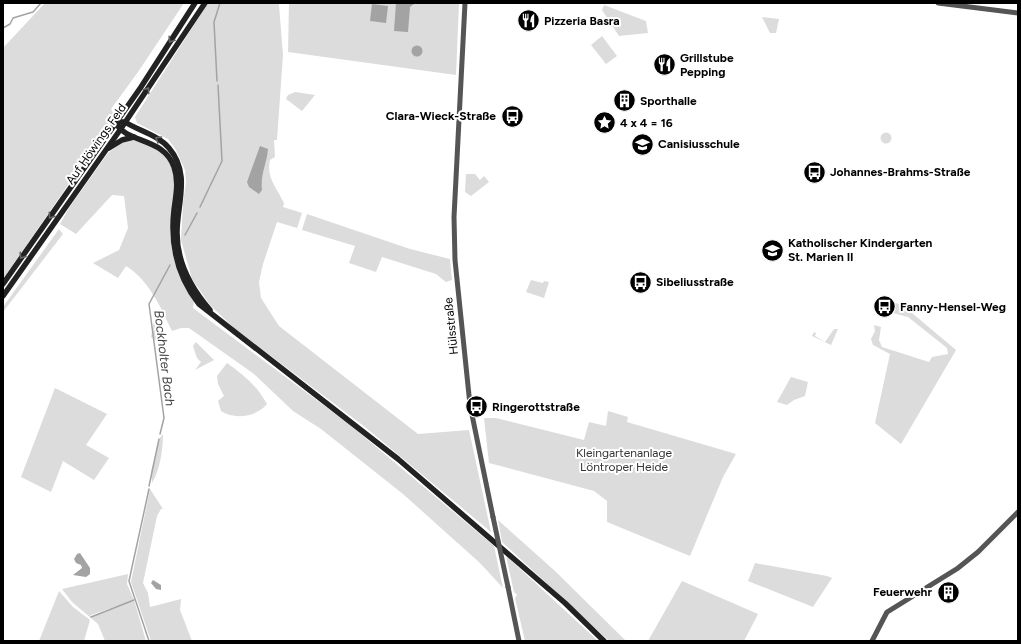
<svg xmlns="http://www.w3.org/2000/svg" width="1021" height="644" font-family="Figtree,sans-serif">
	<style>
		.green { fill: #dcdcdc }
		.water { fill: #a3a3a3 }
		.lines { fill: none; stroke-linecap: round; stroke-linejoin: round }
		.stream { stroke: #a3a3a3; stroke-width: 1.5 }
		.tertiary { stroke: #555; stroke-width: 5 }
		.secondary { stroke: #222; stroke-width: 5.5 }
		.tertiary-bridge { stroke: #555; stroke-width: 5 }
		.oneway { stroke: #646464 }
		.labels { text-anchor: middle; stroke-width: 4; stroke-linejoin: round; paint-order: stroke }
		.poi-label { font-size: 12px; font-weight: bold; fill: #000; stroke: #fff; text-anchor: start }
		.street-label { font-size: 12px; fill: #000; stroke: #fff }
		.park-label { font-size: 12px; fill: #333; stroke: #fff }
		.water-label { font-size: 13px; font-style: italic; fill: #444; stroke: #fff }
	</style>
	<rect width="100%" height="100%" fill="#fff"/>
	<g class="green">
		<path d="M45,3h139l-46,69 -27,37 4,8 -112,162v-231z"/>
		<path d="M208,3h70l1,2 4,50 -6,85h-3l1,17 -5,3c-4,18 7,28 14,43l-1,4 19,6 -5,15 -20,-6 -14,42 -4,18 2,16 18,28 139,108 51,-4 22,102 -126,-105 -131,-99 -24,-23 -18,-26 -11,-39 2,-37 3,-21 -1,-12 -9,-20 -8,-11 -31,-16 -2,-6z"/>
		<path d="M289,3h170l-3,72 -168,-23z"/>
		<path d="M604,5l42,16 2,12 -29,3 -17,-26z"/>
		<path d="M762,17l17,2 -3,14h-6z"/>
		<path d="M602,36l15,20 -11,8 -15,-19z"/>
		<path d="M295,92l20,3 -13,16 -16,-12 2,-4z"/>
		<circle cx="886" cy="138" r="5.5"/>
		<path d="M134,140c6,2 15,3 20,6 36,22 14,64 17,96 2,23 13,40 23,59l-1,7 157,117 144,121 9,42 -23,-25 -77,-69 -82,-65 -28,-18 -39,-37 -65,-46h-8l-9,3c-11,-23 -23,-51 -46,-65l-8,12 -25,-15 26,-13 9,-22 -4,-32 -12,-1 -36,39 -16,-10 9,-16 39,-55 14,-10z"/>
		<path d="M466,174h9l5,6 4,-4 5,6 -18,14 -6,-4z"/>
		<path d="M307,214l103,35 40,10 2,21 -6,2 -10,-8 -54,-17 -6,15 -27,-9 6,-17 -53,-16z"/>
		<path d="M59,229l4,5 -60,78v-5z"/>
		<path d="M531,280l12,3 1,-2 5,1 -5,16 -18,-6z"/>
		<path d="M896,303l10,5 50,42 -55,94 -26,-21 15,-69 -17,-9 -2,-6 4,-8 -1,-6 7,2 -2,13 3,7 47,15 3,-5 16,-3 -1,-6 -39,-31 -23,-6z"/>
		<path d="M154,320l4,18 -3,2 -4,-3z"/>
		<path d="M834,329h4l-7,16 -19,-9 2,-4 2,1 -1,3 10,6z"/>
		<path d="M196,342l18,18 -19,10 6,-8 -4,-4 -4,-12z"/>
		<path d="M227,363c17,12 30,23 40,41 -11,13 -32,16 -46,7l-3,-10 6,-5 -6,-12 -1,-8z"/>
		<path d="M791,377l17,5 -3,14 -11,4 -7,5 -10,-3z"/>
		<path d="M55,388l52,26 -21,31 23,13 -15,22 -31,-19 -12,31 -30,-15z"/>
		<path d="M608,411l20,6 -1,5 109,32 -13,23 -33,79 -83,-34v-21l-13,-10 -105,-28 -5,-45h12l88,22 5,-18 17,4z"/>
		<path d="M163,434c0,15 -3,36 -11,49l-1,-11 9,-34z"/>
		<path d="M150,489l13,20h-2l-4,7 -14,67 5,10 2,14 31,-8 -1,11 12,31h-41l-20,-59z"/>
		<path d="M498,520l57,51 71,70h-17l-107,-99z"/>
		<path d="M506,556l92,85h-73l-10,-43 2,-3 -3,-3z"/>
		<path d="M755,563l72,13 5,2 -19,29 -65,-26z"/>
		<path d="M128,574l-1,10 7,16 -43,15 -1,2 44,-17 12,41h-41l-7,-17 -26,-22 -10,-13z"/>
		<path d="M682,581l76,33 -14,27h-96z"/>
		<path d="M59,591l14,16 17,13 -6,21h-45z"/>
	</g>
	<g class="water">
		<path d="M396,3h19l-5,4 -2,25 -14,-1z"/>
		<path d="M372,4l16,2 -2,17 -16,-2z"/>
		<circle cx="417" cy="51" r="5.5"/>
		<path d="M260,146l8,3c-1,14 -8,26 -6,41l-3,4 -10,-7 -2,-5z"/>
		<path d="M80,553l10,15v6l-4,3 -13,-2 9,-7 -1,-3 -5,-2 -2,-4 3,-5z"/>
		<path d="M153,580l8,5v5l-5,-1 -5,-6z"/>
	</g>
	<g class="lines">
		<g class="stream">
			<path d="M3,28l7,-4 3,-6 20,-6 8,-9"/>
			<path d="M217,81l-3,-59 6,-19"/>
			<path d="M200,207l22,-46 -4,-76"/>
			<path d="M185,235l12,-22"/>
			<path d="M160,434l4,-16 -15,-114 21,-39"/>
			<path d="M149,486l10,-47"/>
			<path d="M149,489l-20,92 20,60"/>
			<path d="M91,617l43,-17"/>
		</g>
		<g class="tertiary">
			<path d="M465,3l-11,214 1,43 15,145 23,112"/>
			<path d="M938,3l80,10"/>
			<path d="M508,587l11,54"/>
			<path d="M872,641l15,-29 71,-44 20,-16 40,-40"/>
		</g>
		<g class="secondary">
			<path d="M121,122h4c14,9 33,13 44,26 22,26 8,55 8,85 0,29 14,55 33,77"/>
			<path d="M116,123c11,21 48,14 58,44 5,14 2,28 0,43 -4,35 3,66 25,94l199,155 167,144 39,38"/>
			<path d="M109,148l13,-8 12,-3"/>
			<path d="M3,284l138,-197 54,-84"/>
			<path d="M3,296l117,-166 85,-127"/>
		</g>
		<path class="tertiary-bridge" d="M493,517l15,70"/>
	</g>
	<defs><path id="oneway-chevron" d="M-2-3.5L2.5 0L-2 3.5" fill="none" stroke-width="1.6" stroke-linecap="round" stroke-linejoin="round"/></defs>
	<g class="oneway">
		<use href="#oneway-chevron" transform="translate(171 40) rotate(123)"/>
		<use href="#oneway-chevron" transform="translate(147 90) rotate(-56)"/>
		<use href="#oneway-chevron" transform="translate(158 139) rotate(-149)"/>
		<use href="#oneway-chevron" transform="translate(51 216) rotate(125)"/>
		<use href="#oneway-chevron" transform="translate(22 256) rotate(125)"/>
	</g>
	<defs>
		<symbol id="restaurant-disc" viewBox="-11 -11 22 22"><circle r="9.5" fill="#000" stroke="#fff"/><path d="M-5-6h1v4h1v-4h1v4h1v-4h1v5L-1.5 .5V6h-2V.5L-5-1ZM5-6V6H3V1.5H1.5Q1.5-4 5-6Z" fill="#fff"/></symbol>
		<symbol id="building-disc" viewBox="-11 -11 22 22"><circle r="9.5" fill="#000" stroke="#fff"/><path d="M-4-6H4V6H1V3H-1V6H-4ZM-2.5-4.3h1.7v1.8h-1.7ZM.8-4.3h1.7v1.8H.8ZM-2.5-1h1.7V.8h-1.7ZM.8-1h1.7V.8H.8Z" fill="#fff"/></symbol>
		<symbol id="bus-disc" viewBox="-11 -11 22 22"><circle r="9.5" fill="#000" stroke="#fff"/><path d="M-5-6H5V4H4V6H2V4H-2V6H-4V4H-5ZM-3.5-4V0h7V-4ZM-3.5 1.2v1.5H-2V1.2ZM2 1.2v1.5H3.5V1.2Z" fill="#fff"/></symbol>
		<symbol id="sight-disc" viewBox="-11 -11 22 22"><circle r="9.5" fill="#000" stroke="#fff"/><path d="M0-6L1.8-2.2L6-1.7L2.9 1.2L3.7 5.4L0 3.3L-3.7 5.4L-2.9 1.2L-6-1.7L-1.8-2.2Z" fill="#fff"/></symbol>
		<symbol id="school-disc" viewBox="-11 -11 22 22"><circle r="9.5" fill="#000" stroke="#fff"/><path d="M0-5L7-2L0 1L-7-2ZM-4 1L0 2.5L4 1V4Q0 6-4 4Z" fill="#fff"/></symbol>
	</defs>
	<g fill-rule="evenodd">
		<use href="#restaurant-disc" x="516" y="8" width="25" height="25"/>
		<use href="#restaurant-disc" x="652" y="52" width="25" height="25"/>
		<use href="#building-disc" x="612" y="88" width="25" height="25"/>
		<use href="#bus-disc" x="500" y="104" width="25" height="25"/>
		<use href="#sight-disc" x="592" y="110" width="25" height="25"/>
		<use href="#school-disc" x="630" y="132" width="25" height="25"/>
		<use href="#bus-disc" x="802" y="160" width="25" height="25"/>
		<use href="#school-disc" x="760" y="238" width="25" height="25"/>
		<use href="#bus-disc" x="628" y="270" width="25" height="25"/>
		<use href="#bus-disc" x="872" y="294" width="25" height="25"/>
		<use href="#bus-disc" x="464" y="394" width="25" height="25"/>
		<use href="#building-disc" x="936" y="580" width="25" height="25"/>
	</g>
	<g class="labels">
		<g class="poi-label">
			<text x="544" y="25">Pizzeria Basra</text>
			<text x="680" y="62">Grillstube<tspan x="680" dy="14">Pepping</tspan></text>
			<text x="640" y="105">Sporthalle</text>
			<text x="496" y="120" text-anchor="end">Clara-Wieck-Straße</text>
			<text x="620" y="127">4 x 4 = 16</text>
			<text x="658" y="148">Canisiusschule</text>
			<text x="830" y="176">Johannes-Brahms-Straße</text>
			<text x="788" y="247">Katholischer Kindergarten<tspan x="788" dy="14">St. Marien II</tspan></text>
			<text x="656" y="286">Sibeliusstraße</text>
			<text x="900" y="311">Fanny-Hensel-Weg</text>
			<text x="492" y="411">Ringerottstraße</text>
			<text x="932" y="596" text-anchor="end">Feuerwehr</text>
		</g>
		<g class="street-label">
			<text transform="translate(96 144) rotate(-55)" y="4">Auf Höwings Feld</text>
			<text transform="translate(451 326) rotate(-96)" y="4">Hülsstraße</text>
		</g>
		<g class="park-label">
			<text x="624" y="457">Kleingartenanlage<tspan x="624" dy="14">Löntroper Heide</tspan></text>
		</g>
		<g class="water-label">
			<text transform="translate(165 358) rotate(83)" y="5">Bockholter Bach</text>
		</g>
	</g>
	<rect width="1021" height="644" fill="none" stroke="#000000" stroke-width="8"/>
</svg>
